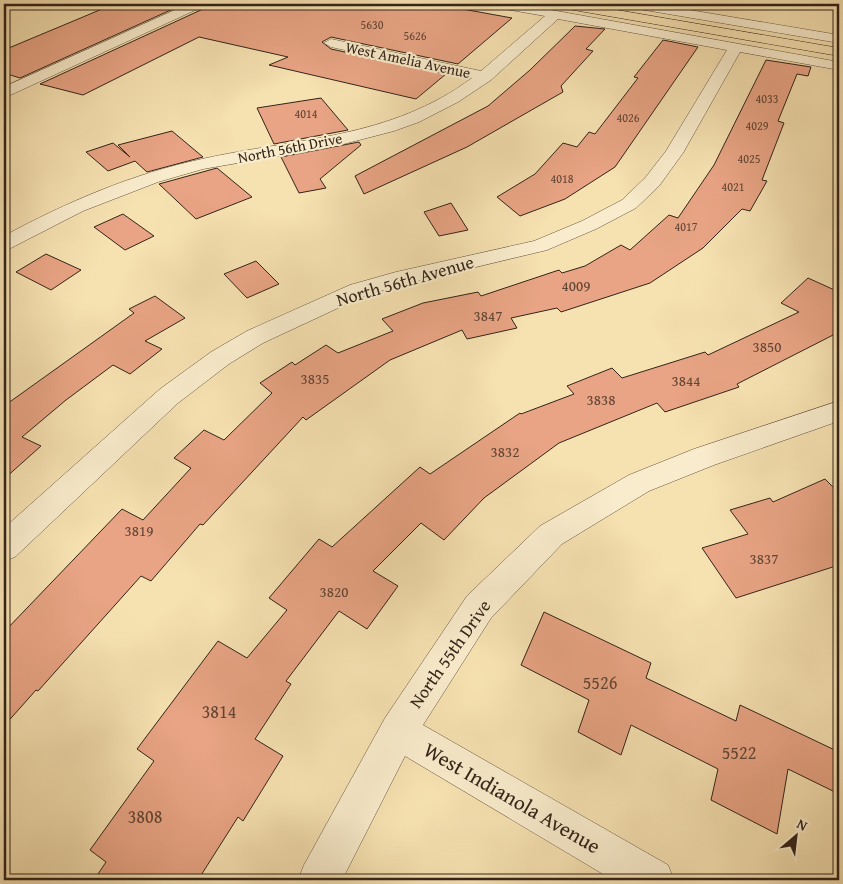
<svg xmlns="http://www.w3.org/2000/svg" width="843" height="884" font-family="'Gentium Book Plus',serif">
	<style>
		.building { fill: #e8a484; stroke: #33241a }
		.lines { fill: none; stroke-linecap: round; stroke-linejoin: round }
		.minor-casing { stroke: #645340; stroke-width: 1 }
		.major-casing { stroke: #33241a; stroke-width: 1 }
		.minor { fill: #f9eccc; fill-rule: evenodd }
		.major { fill: #f6e1b1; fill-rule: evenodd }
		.labels { text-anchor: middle; stroke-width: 4.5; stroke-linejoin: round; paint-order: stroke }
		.far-number-label { font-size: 12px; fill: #604434 }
		.far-street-label { font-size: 15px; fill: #33241a; stroke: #f9eccc }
		.number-label { font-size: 15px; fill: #604434 }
		.street-label { font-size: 18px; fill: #33241a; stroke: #f9eccc }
		.near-number-label { font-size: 18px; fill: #604434 }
		.near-street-label { font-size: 21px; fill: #33241a; stroke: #f9eccc }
	</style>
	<rect width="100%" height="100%" fill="#f6e1b1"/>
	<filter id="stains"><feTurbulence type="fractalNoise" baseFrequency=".004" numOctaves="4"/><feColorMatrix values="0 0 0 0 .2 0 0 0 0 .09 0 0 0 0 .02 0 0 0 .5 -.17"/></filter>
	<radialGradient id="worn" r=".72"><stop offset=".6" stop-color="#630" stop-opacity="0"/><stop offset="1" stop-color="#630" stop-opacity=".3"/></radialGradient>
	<g class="building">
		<path d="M114,4h70l-164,74 -16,-5v-23z"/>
		<path d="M206,4h229l77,14 -54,46 -127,-27 -9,5 9,7 115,25 -30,25 -147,-34 19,-8 -89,-20 -116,58 -43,-11 163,-75z"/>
		<path d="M575,26l30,3 -19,20 7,2 -32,35 2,6 -96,55 -103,47 -9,-18 133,-70 42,-36z"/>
		<path d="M663,40l35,7 -83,120 -50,32 -45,17 -23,-19 38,-23 28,-31 14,4 12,-15 6,2 43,-56 -4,-1z"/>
		<path d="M766,60l45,7 -3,9 -11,-2 -19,47 6,2 -22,57 5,1 -17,30 -8,-2 -39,39 -53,35 -89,29 -4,-4 -46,10 6,10 -50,11 -5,-9 -72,30 -84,60 -3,-3 -100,108 -3,-1 -49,57 -10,-5 -103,115 -2,-1 -32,36v-94l118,-123 21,11 48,-52 -17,-10 30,-28 20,10 48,-47 -12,-10 32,-21 3,3 31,-20 12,8 55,-22 -11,-12 41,-16 55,-11 3,4 78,-26 3,3 23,-7 36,-21 9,5 39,-35 9,3 36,-53z"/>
		<path d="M321,98l27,32 -74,14 -17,-36z"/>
		<path d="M172,131l31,26 -56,15 -12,-11 -27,10 -22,-19 27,-9 17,14 -12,-12z"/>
		<path d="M359,142l2,3 -41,34 6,9 -27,5 -18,-36z"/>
		<path d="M217,168l35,29 -56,22 -37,-35z"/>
		<path d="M451,203l17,27 -29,6 -15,-24z"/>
		<path d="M123,214l31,22 -29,14 -31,-23z"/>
		<path d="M46,254l35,16 -30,20 -35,-18z"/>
		<path d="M256,261l23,23 -32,14 -23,-24z"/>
		<path d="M808,278l31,14v40l-102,52 2,3 -74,25 -8,-9 -98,40 -75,55 -40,42 -23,-17 -48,48 25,15 -31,43 -28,-18 -53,70 5,3 -36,55 28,17 -40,65 -5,-4 -40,63h-104l12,-18 -16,-12 64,-89 -17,-12 81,-108 29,17 40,-48 -18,-12 50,-59 13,8 88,-80 10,7 90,-61 1,1 53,-20 -7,-8 45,-18 10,10 83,-26 3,3 91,-43 -18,-9z"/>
		<path d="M155,296l30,22 -40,23 17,8 -32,25 -17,-9 -47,35 -44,37 19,9 -37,33v-73l130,-93 -5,-4z"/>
		<path d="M825,479l14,14v72l-103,33 -34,-50 46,-14 -18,-24 40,-12 3,4z"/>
		<path d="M544,612l107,51 -5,15 90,43 4,-16 99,47v42l-51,-25 -11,65 -66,-34 7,-31 -87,-44 -10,30 -43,-23 11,-32 -68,-35z"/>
	</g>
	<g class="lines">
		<defs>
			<g id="minor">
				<path d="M188,4h16l-2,3 -198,91v-11z"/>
				<path d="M493,4h25l321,58v8l-99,-18 -57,101 -24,33 -23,22 -40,21 -49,21 -146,35 -35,10 -103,48 -34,21 -51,39 -163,154 -11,4v-33l156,-139 51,-37 36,-21 103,-46 46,-13 138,-31 48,-20 40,-21 23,-22 21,-27 61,-101 -169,-31 -67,61 -33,22 -39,20 -25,9 -58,15 -133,23 -45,13 -75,29 -72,37 -7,2v-14c63,-34 128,-62 198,-77 94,-21 188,-20 270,-81l-141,-31 -7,-4 7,-4 150,32 64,-55 -46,-8z"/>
				<path d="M627,4h27l185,31v8l-206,-35z"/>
				<path d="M839,401v20l-125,44 -65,26 -87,53 -71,74 -68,107 245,140 6,15h-61l-208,-124 -63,124h-44l6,-15 81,-147 82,-122 73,-70 89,-51 65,-26z"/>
			</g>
			<path id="major" d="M556,4h26l257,44v8l-277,-48z"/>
		</defs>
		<use href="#minor" class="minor-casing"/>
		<use href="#major" class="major-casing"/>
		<use href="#minor" class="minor"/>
		<use href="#major" class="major"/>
	</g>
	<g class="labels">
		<g class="far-number-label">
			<text x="372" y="29">5630</text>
			<text x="415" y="40">5626</text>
			<text x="767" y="103">4033</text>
			<text x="306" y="118">4014</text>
			<text x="628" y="122">4026</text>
			<text x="757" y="130">4029</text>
			<text x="749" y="163">4025</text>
			<text x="562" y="183">4018</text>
			<text x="733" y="191">4021</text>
			<text x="686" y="231">4017</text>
		</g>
		<g class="far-street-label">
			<text transform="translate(408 60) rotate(12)" y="5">West Amelia Avenue</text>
			<text transform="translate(290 148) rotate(-11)" y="5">North 56th Drive</text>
		</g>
		<g class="number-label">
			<text x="576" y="291">4009</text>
			<text x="488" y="321">3847</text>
			<text x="767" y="352">3850</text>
			<text x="315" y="384">3835</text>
			<text x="686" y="386">3844</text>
			<text x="601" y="405">3838</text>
			<text x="505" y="457">3832</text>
			<text x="139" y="536">3819</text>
			<text x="764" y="564">3837</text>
			<text x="334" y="597">3820</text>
		</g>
		<g class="street-label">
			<text transform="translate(405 281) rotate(-16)" y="6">North 56th Avenue</text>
			<text transform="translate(450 654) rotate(-55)" y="6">North 55th Drive</text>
		</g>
		<g class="near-number-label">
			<text x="600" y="689">5526</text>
			<text x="219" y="718">3814</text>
			<text x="739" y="759">5522</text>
			<text x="145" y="823">3808</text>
		</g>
		<g class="near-street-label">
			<text transform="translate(512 798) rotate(30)" y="7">West Indianola Avenue</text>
		</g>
	</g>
	<rect width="843" height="884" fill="none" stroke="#f6e1b1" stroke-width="20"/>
	<rect x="5" y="5" width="833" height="874" fill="none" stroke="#33241a" stroke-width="2.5"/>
	<rect x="10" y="10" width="823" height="864" fill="none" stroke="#33241a"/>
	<g transform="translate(796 836) rotate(28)" stroke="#f9eccc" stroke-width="4" paint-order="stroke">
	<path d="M0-4L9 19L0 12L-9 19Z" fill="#33241a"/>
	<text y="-8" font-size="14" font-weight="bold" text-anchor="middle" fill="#33241a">N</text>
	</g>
	<rect width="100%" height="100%" filter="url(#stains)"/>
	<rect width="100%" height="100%" fill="url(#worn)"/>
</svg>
